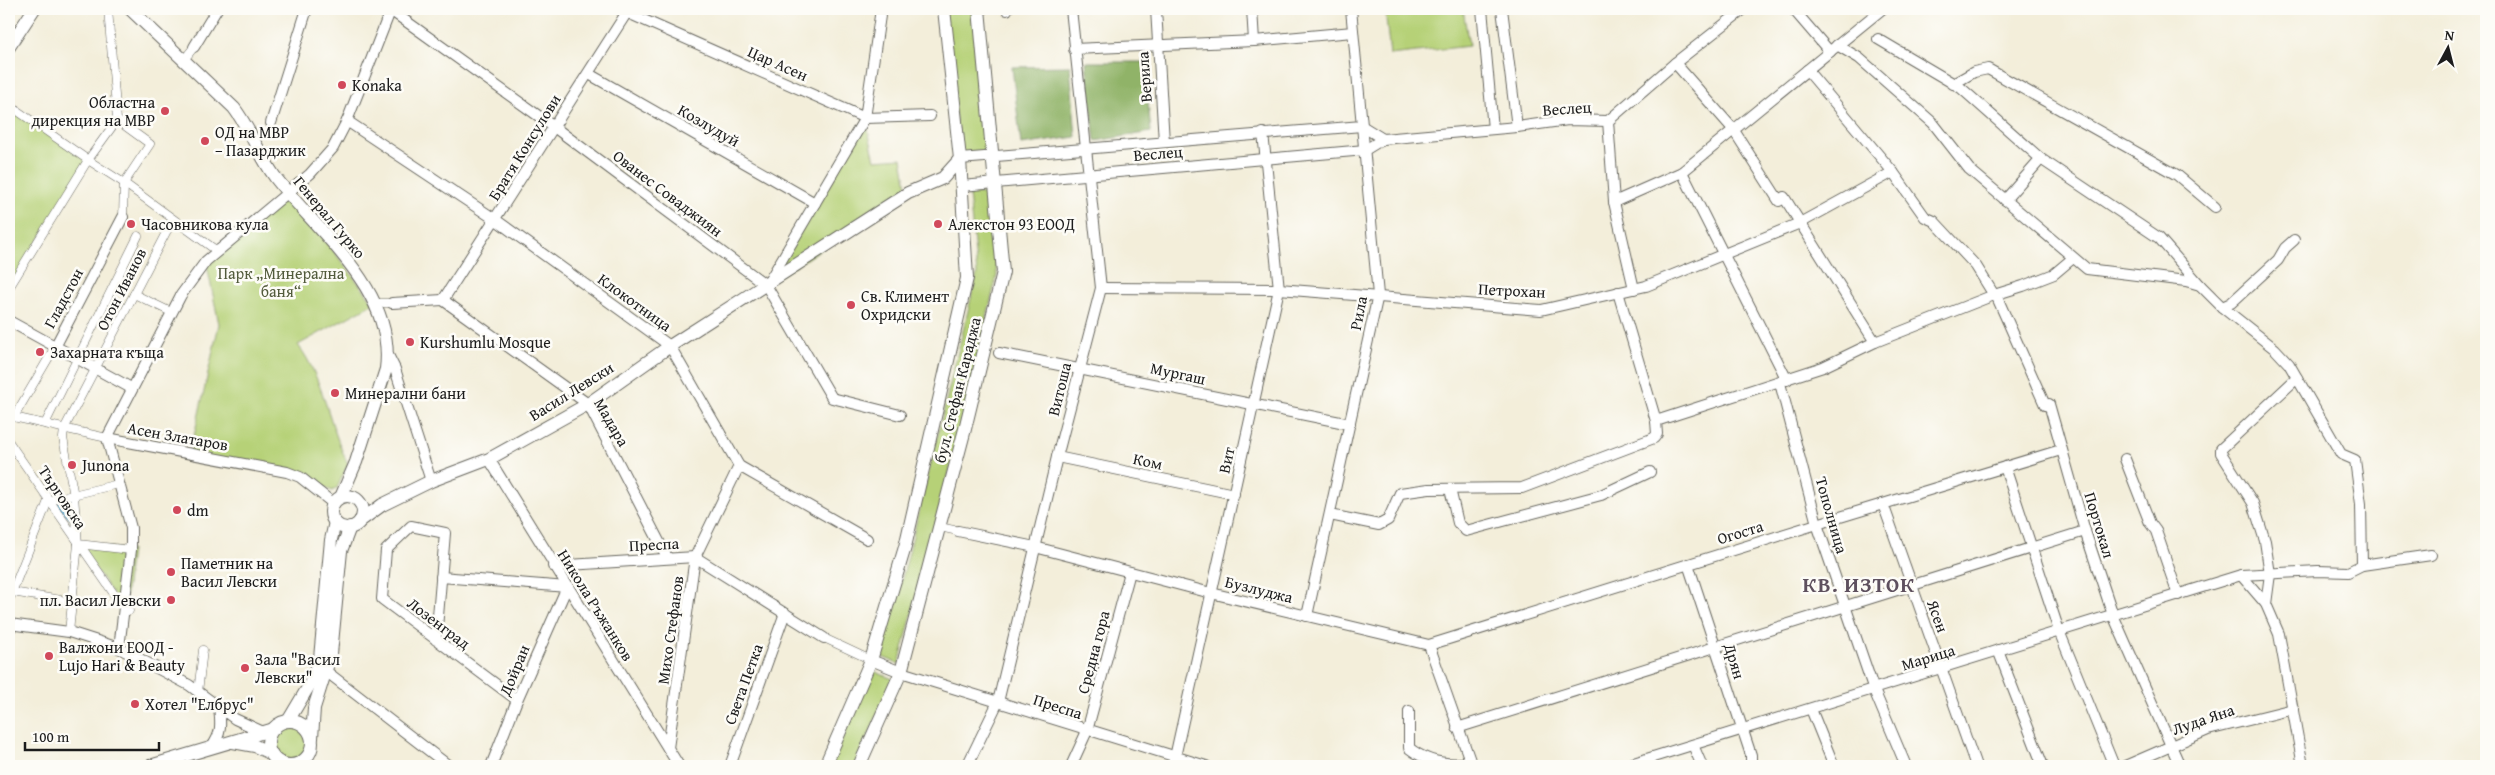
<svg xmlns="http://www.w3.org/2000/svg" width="2495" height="775" font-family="'Gentium Book Plus',serif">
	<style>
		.green { fill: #b6d177; stroke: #69764a }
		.forest { fill: #90b368; stroke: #566842 }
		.water { fill: #52a5ce; stroke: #376075 }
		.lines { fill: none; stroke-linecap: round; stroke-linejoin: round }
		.pedestrian-casing { stroke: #67665e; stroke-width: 9 }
		.minor-casing { stroke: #67665e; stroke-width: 12 }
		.tertiary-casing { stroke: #67665e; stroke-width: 14 }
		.pedestrian { stroke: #fff; stroke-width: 8 }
		.minor { stroke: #fff; stroke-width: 10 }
		.tertiary { stroke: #fff; stroke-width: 12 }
		.poi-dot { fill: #d1495b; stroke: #fdfcf7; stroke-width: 2 }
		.labels { text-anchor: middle; stroke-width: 5; stroke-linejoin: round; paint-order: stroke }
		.street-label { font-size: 16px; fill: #1c1c1c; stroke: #fdfcf7 }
		.poi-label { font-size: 16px; fill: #1c1c1c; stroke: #fdfcf7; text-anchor: start }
		.park-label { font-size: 16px; fill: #525b3c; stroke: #fdfcf7 }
		.district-label { font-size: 21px; font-weight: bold; letter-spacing: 1px; fill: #5e505e; stroke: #fdfcf7 }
	</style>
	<rect width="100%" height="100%" fill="#fdfcf7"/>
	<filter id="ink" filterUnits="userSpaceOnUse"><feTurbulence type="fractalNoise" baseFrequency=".02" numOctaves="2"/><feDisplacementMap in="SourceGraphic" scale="10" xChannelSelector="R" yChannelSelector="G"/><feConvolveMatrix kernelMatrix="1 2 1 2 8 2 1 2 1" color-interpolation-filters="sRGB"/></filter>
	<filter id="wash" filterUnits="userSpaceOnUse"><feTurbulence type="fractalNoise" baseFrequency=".0096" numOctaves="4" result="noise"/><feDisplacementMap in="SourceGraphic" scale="20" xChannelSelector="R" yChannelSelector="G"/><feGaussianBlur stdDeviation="1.12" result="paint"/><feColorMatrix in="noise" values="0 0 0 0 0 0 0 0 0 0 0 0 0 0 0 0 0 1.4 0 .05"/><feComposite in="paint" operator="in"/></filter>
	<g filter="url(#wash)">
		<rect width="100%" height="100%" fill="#f3eeda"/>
		<g class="green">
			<path d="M944,9h35l12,148 -31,2z"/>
			<path d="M1385,9h78l6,37 -79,9z"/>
			<path d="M9,105l79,55 -79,128z"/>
			<path d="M865,118l10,42 27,-2 6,35 -142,92z"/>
			<path d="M288,193l86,110 -76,42c25,32 31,81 50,119l-11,24 -5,3 -29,-16 -113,-21 29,-130 -13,-63z"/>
			<path d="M990,193l7,82 -38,159 -60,230 -19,-8 26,-92 71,-290 -8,-80z"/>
			<path d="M78,544l53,6 -7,60z"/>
			<path d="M873,671l20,8 -38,87h-25z"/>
			<circle cx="290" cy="743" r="17"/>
		</g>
		<g class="forest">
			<path d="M1086,62h58l7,70 -56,9z"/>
			<path d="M1070,66l6,71 -55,8 -9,-78z"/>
		</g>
		<path class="water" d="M74,496l5,29 -31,-24z"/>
	</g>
	<g filter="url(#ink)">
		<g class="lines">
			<defs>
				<g id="pedestrian">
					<path d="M108,9l9,111 -29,40 36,23 26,-39 -33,-24"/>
					<path d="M183,61l11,-14"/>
					<path d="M9,105l79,55 -79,128"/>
					<path d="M124,183l93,68"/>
					<path d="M123,217l1,-34"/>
					<path d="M134,294l37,18"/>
					<path d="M374,303h18"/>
					<path d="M9,416l98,22"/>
					<path d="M14,417l41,-70"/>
					<path d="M45,424l93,-188"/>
					<path d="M9,442l116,168 4,1"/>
					<path d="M940,527l18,4"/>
					<path d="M78,544l53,6"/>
					<path d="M12,592l61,10"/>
					<path d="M9,600l39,-99 70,-17"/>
					<path d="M69,632l9,-88 -4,-48 -11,-58 1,-9 109,-210"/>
					<path d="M824,638l47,22"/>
					<path d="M198,692l5,-42"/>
				</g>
				<g id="minor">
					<path d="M389,9l165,118 212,158 66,113 68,17"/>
					<path d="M619,9l246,109 65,-2"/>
					<path d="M1007,9v1"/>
					<path d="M1156,9l8,133"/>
					<path d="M1252,9l2,32"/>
					<path d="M1482,9l11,120"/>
					<path d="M1502,9l15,118"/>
					<path d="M1793,9l37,43"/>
					<path d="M1878,39l83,49 80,71 118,79 41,47"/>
					<path d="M1837,45l22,13 74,65 36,46 118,100 99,12 14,4 22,22 53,42 14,15 52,90 14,6 6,44 1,61"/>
					<path d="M194,47l23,-38"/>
					<path d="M1074,49l180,-8 99,-9"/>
					<path d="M1675,63l58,66 46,72 5,-4 91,145"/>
					<path d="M1807,70l86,102 32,45 9,4 42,45 18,29"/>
					<path d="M589,74l226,129"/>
					<path d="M1953,84l21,-12 14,-3 189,106 38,32"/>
					<path d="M347,121l149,99 174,126 69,120 128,73"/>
					<path d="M1608,121l6,81 20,87"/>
					<path d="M271,123l36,-114"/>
					<path d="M960,159l402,-33 21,13"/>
					<path d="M1682,172l105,208"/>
					<path d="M962,186l403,-36 18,-11 134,-12 51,-7 40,1 67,-58 69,-54"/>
					<path d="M2005,200l36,-41"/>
					<path d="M1614,202l68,-30 200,-163"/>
					<path d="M768,283l97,-165 16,-109"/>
					<path d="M1101,288l178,1 262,21 105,-24 154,-63 93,-51"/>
					<path d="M1618,292l38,129"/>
					<path d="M1996,295l49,110 4,-1 36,127 28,84 67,151"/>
					<path d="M443,300l145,104 79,153"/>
					<path d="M443,300l186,-291"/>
					<path d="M392,303l51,-3"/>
					<path d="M2222,307l9,-4 47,-43 7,-12 9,-8"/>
					<path d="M9,321l122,67"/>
					<path d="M55,347l68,-130"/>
					<path d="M999,353l351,71"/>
					<path d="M388,355l7,14 36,112"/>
					<path d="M1780,383l37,141 57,166 32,76"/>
					<path d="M107,438l180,34 13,5 34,27"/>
					<path d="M1057,457l177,37"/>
					<path d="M489,459l190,307"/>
					<path d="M2125,459l25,64 6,8 22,64"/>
					<path d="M2005,467l54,164 55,135"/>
					<path d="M1450,489l8,34 8,8 135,-36 49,-23"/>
					<path d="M1883,504l93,262"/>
					<path d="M1330,515l49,10 9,-5 12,-27 29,-4 93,-1 132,-50 3,-4 -1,-13 167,-54 52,-25 119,-47 29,-9 31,-12 19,-16"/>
					<path d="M958,531l77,16 176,46 218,52"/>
					<path d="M1688,564l63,191v11"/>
					<path d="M553,566l142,-9 129,81"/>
					<path d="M2241,575l25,29 13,30 24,132"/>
					<path d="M441,577l126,10 -50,113 -26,66"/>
					<path d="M2266,604l4,-30 -5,-33 -12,-38 -32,-50v-4l76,-71"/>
					<path d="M1307,616l71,-321 -27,-286"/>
					<path d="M9,624l60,8 50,16 70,37 46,34 26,12"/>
					<path d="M436,640l9,-107 -34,-7 -25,24 -4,49 135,101"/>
					<path d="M1429,645l388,-121 244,-74"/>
					<path d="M1429,645l43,121"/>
					<path d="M119,648l12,-98v-22l-24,-90 74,-143 25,-34 104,-87 23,-26 14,-27 44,-112"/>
					<path d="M1998,650l45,116"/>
					<path d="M871,660l30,12 305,94"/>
					<path d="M327,672l122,94"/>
					<path d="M1811,709l23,57"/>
					<path d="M1409,711v37c19,15 39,18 62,14"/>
					<path d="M1457,728l628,-197"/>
					<path d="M1693,745l9,21"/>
					<path d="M211,748c11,-14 10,-24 8,-41"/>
					<path d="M668,748l27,-191 44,-91"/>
					<path d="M730,766l55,-153"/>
					<path d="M967,766l31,-64 59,-245 44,-169 -30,-279"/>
					<path d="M1071,766l16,-35 43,-159"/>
					<path d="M1173,766l106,-477 -16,-156"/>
					<path d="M1624,766l617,-191 77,-4 30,1 14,-7 69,-10"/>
					<path d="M2125,766l83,-36 85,-21"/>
				</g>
				<g id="tertiary">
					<path d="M130,9l104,99c16,21 25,47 41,69 43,56 121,113 111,192l-30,93 -15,35"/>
					<path d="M9,47l25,-38"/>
					<circle cx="347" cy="512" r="16"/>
					<path d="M360,521l22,-16 49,-24 58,-22 99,-55 82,-58 238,-153 35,-15 17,-19"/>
					<path d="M288,721l22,-37 10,-26 11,-118 4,-18"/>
					<circle cx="290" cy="743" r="22"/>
					<path d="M312,738l2,-30 17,-54 10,-103 9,-24"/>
					<path d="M233,742l22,4 17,8"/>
					<path d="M150,766l124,-37"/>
					<path d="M825,766l46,-106 34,-113 62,-269 -7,-119 -16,-150"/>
					<path d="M859,766l42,-94 64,-243 38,-157 -24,-263"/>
				</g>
			</defs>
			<use href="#pedestrian" class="pedestrian-casing"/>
			<use href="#minor" class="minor-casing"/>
			<use href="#tertiary" class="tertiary-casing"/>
			<use href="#pedestrian" class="pedestrian"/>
			<use href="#minor" class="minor"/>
			<use href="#tertiary" class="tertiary"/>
		</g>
	</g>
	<g class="poi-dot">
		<circle cx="342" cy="85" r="5"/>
		<circle cx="165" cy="111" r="5"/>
		<circle cx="205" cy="141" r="5"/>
		<circle cx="131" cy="224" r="5"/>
		<circle cx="938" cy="224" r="5"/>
		<circle cx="851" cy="305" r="5"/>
		<circle cx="410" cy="342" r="5"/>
		<circle cx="40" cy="352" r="5"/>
		<circle cx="335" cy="393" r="5"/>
		<circle cx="72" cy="465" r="5"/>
		<circle cx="177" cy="510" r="5"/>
		<circle cx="171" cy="572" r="5"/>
		<circle cx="171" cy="600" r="5"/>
		<circle cx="49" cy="656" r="5"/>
		<circle cx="245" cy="668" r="5"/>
		<circle cx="135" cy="704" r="5"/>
	</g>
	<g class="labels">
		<g class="street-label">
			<text transform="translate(778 63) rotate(24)" y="6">Цар Асен</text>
			<text transform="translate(1144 77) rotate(-94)" y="6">Верила</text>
			<text transform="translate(1567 108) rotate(-4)" y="6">Веслец</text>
			<text transform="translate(709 125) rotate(30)" y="6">Козлудуй</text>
			<text transform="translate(524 147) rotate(-58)" y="6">Братя Консулови</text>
			<text transform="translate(1158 153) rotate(-5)" y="6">Веслец</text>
			<text transform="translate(668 193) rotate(37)" y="6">Ованес Соваджиян</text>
			<text transform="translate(330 217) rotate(50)" y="6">Генерал Гурко</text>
			<text transform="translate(121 289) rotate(-63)" y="6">Отон Иванов</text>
			<text transform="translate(1512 290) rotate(3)" y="6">Петрохан</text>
			<text transform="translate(63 298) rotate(-62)" y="6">Гладстон</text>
			<text transform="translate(635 302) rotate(36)" y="6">Клокотница</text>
			<text transform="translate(1358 313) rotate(-79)" y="6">Рила</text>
			<text transform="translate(1178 373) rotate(12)" y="6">Мургаш</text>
			<text transform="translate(1059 389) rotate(-76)" y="6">Витоша</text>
			<text transform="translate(957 390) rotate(-76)" y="6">бул. Стефан Караджа</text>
			<text transform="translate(571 391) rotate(-32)" y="6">Васил Левски</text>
			<text transform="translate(612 422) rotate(60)" y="6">Мадара</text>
			<text transform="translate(178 436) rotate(10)" y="6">Асен Златаров</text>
			<text transform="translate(1226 460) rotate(-77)" y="6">Вит</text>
			<text transform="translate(1148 461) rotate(12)" y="6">Ком</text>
			<text transform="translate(63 497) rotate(56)" y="6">Търговска</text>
			<text transform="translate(1832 515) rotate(74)" y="6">Тополница</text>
			<text transform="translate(2100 525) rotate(73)" y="6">Портокал</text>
			<text transform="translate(1740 532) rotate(-17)" y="6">Огоста</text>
			<text transform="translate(654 544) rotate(-3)" y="6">Преспа</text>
			<text transform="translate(1259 589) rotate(14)" y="6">Бузлуджа</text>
			<text transform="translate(596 605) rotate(58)" y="6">Никола Ръжанков</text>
			<text transform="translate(1938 616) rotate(70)" y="6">Ясен</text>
			<text transform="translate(439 623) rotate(37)" y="6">Лозенград</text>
			<text transform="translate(670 630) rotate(-82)" y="6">Михо Стефанов</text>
			<text transform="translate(1093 652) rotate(-75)" y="6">Средна гора</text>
			<text transform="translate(1928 657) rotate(-17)" y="6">Марица</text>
			<text transform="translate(1735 661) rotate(73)" y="6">Дрян</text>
			<text transform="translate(514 670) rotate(-67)" y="6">Дойран</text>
			<text transform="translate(743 684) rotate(-70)" y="6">Света Петка</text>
			<text transform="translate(1058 706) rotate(18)" y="6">Преспа</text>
			<text transform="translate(2203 719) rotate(-19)" y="6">Луда Яна</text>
		</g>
		<g class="poi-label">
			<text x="352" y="91">Konaka</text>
			<text x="155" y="108" text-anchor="end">Областна<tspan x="155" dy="18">дирекция на МВР</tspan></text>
			<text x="215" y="138">ОД на МВР<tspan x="215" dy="18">– Пазарджик</tspan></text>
			<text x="141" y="230">Часовникова кула</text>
			<text x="948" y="230">Алекстон 93 ЕООД</text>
			<text x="861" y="302">Св. Климент<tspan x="861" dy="18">Охридски</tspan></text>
			<text x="420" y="348">Kurshumlu Mosque</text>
			<text x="50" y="358">Захарната къща</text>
			<text x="345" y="399">Минерални бани</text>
			<text x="82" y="471">Junona</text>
			<text x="187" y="516">dm</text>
			<text x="181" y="569">Паметник на<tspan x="181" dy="18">Васил Левски</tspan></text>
			<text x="161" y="606" text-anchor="end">пл. Васил Левски</text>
			<text x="59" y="653">Валжони ЕООД -<tspan x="59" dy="18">Lujo Hari &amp; Beauty</tspan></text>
			<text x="255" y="665">Зала "Васил<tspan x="255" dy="18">Левски"</tspan></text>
			<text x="145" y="710">Хотел "Елбрус"</text>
		</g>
		<g class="park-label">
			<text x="281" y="279">Парк „Минерална<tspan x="281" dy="18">баня“</tspan></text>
		</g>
		<g class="district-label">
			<text x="1859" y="592">КВ. ИЗТОК</text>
		</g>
	</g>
	<rect width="2495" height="775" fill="none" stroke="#fdfcf7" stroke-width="30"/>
	<g transform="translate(2448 48) rotate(7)" stroke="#fdfcf7" stroke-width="4" paint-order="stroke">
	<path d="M0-4L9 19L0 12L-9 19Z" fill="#1c1c1c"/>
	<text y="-8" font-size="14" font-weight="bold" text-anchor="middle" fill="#1c1c1c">N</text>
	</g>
	<path d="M25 742v8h134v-8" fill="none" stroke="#1c1c1c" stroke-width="2.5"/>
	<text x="32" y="742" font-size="15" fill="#1c1c1c" stroke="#fdfcf7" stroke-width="4" paint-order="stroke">100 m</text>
</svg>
